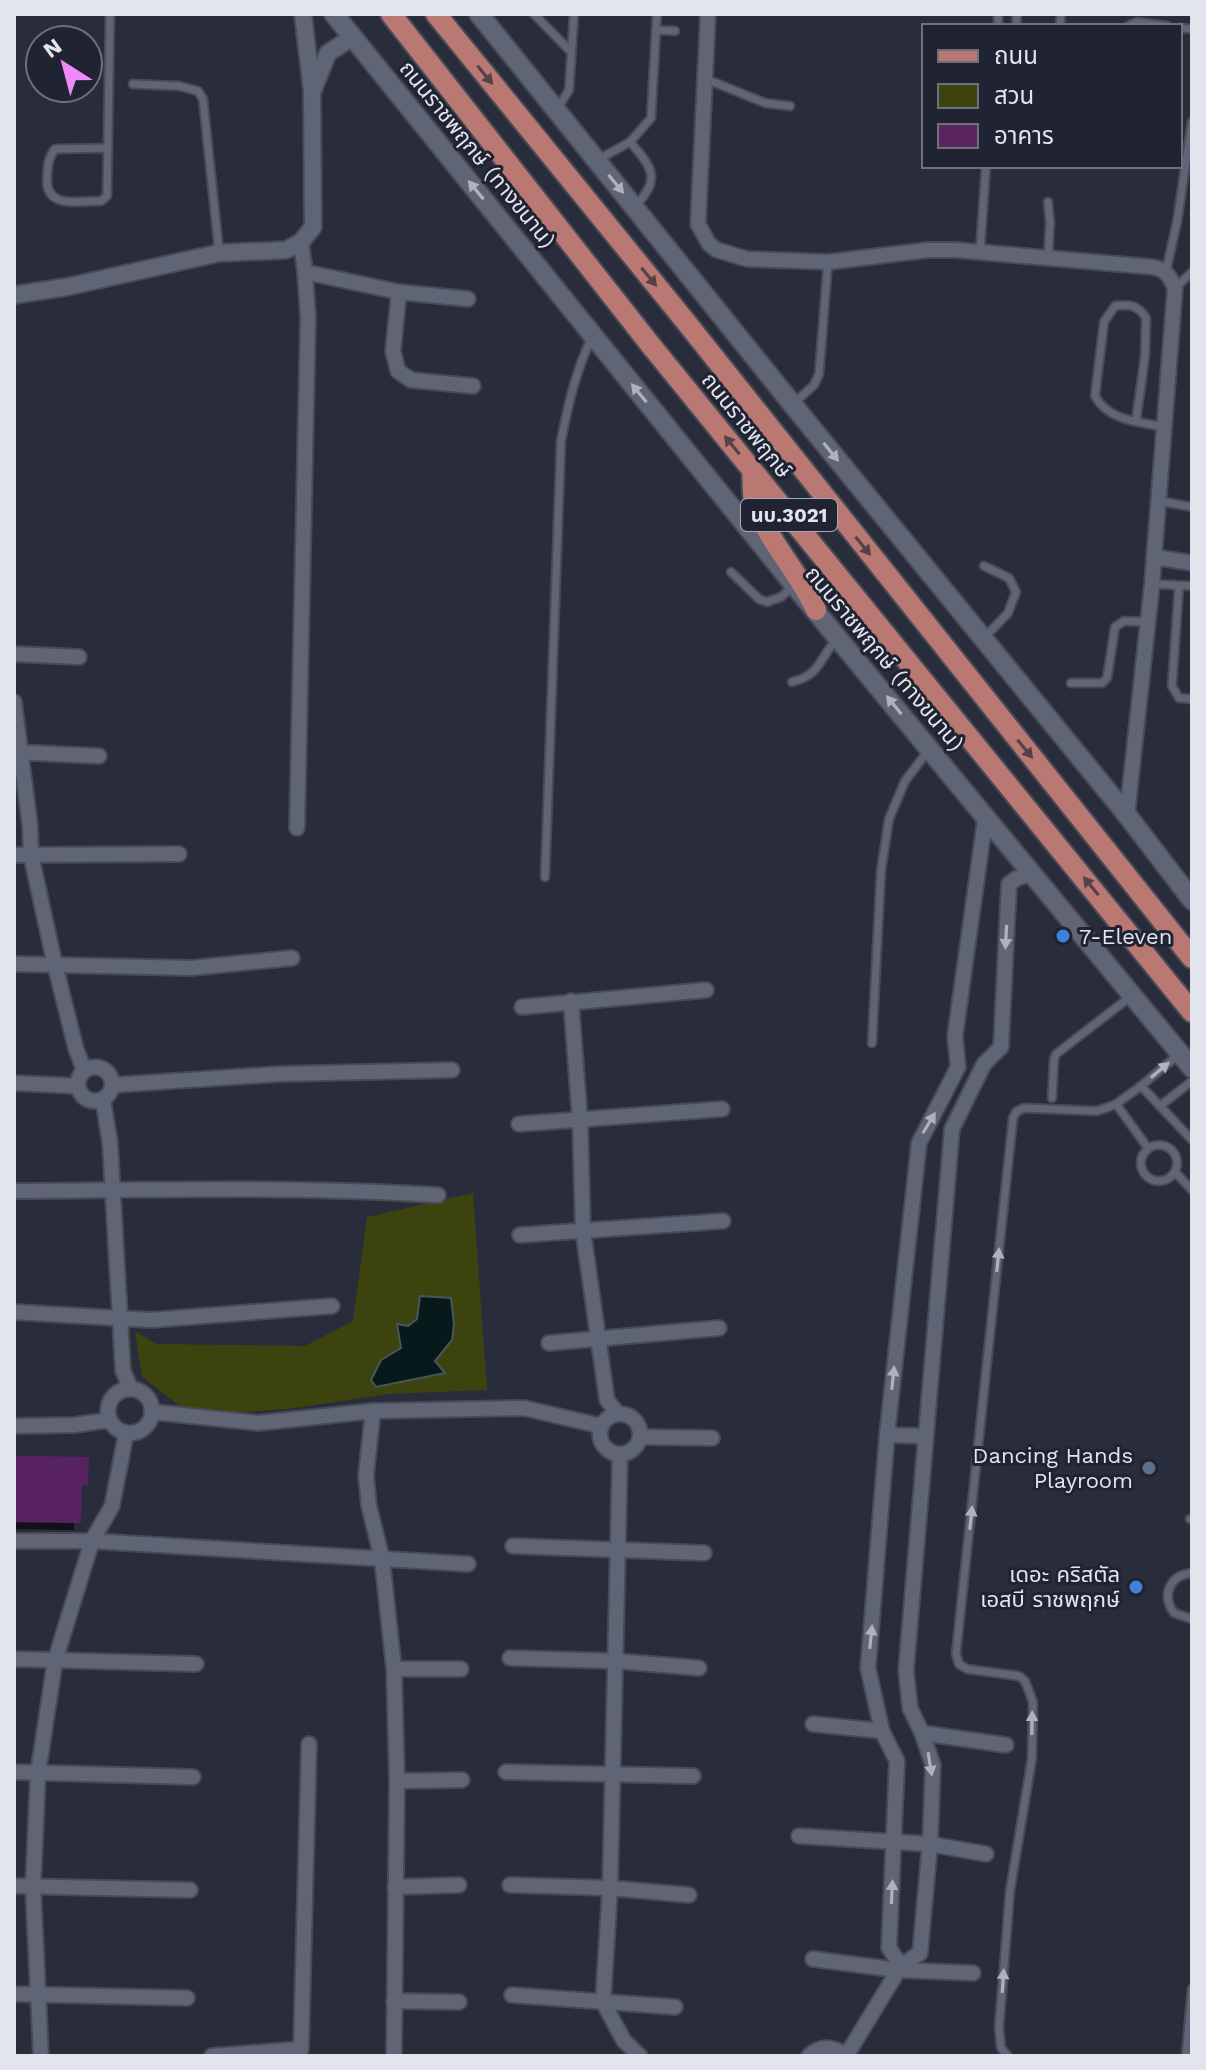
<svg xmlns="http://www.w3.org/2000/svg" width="1206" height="2070" font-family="'Work Sans','Noto Sans Thai',sans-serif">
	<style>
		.green { fill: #3d430f }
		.water { fill: #08191b; stroke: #49565a; stroke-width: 2 }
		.building { fill: #592460; filter: url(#shadow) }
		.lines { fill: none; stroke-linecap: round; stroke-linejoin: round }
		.service-casing { stroke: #484b57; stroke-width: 11 }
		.minor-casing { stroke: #484b57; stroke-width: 18 }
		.tertiary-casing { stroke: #484b57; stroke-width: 20 }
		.secondary-casing { stroke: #484b57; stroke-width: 22 }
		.primary-casing { stroke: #484b57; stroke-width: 24 }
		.service { stroke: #606575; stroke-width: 7 }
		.minor { stroke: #606575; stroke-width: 14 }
		.tertiary { stroke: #606575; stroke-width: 16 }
		.secondary { stroke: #606575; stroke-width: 18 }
		.primary { stroke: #ba7873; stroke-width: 20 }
		.oneway { fill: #564148 }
		.oneway2 { fill: #aeb2be }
		.shop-dot { fill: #3f7fe0; stroke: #202331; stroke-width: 3 }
		.service-dot { fill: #5c6f8a; stroke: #202331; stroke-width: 3 }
		.labels { text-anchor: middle; stroke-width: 6; stroke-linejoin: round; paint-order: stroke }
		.shield { fill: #202331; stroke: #a8abb5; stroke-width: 2 }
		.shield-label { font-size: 20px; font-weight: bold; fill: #e2e5ee }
		.street-label { font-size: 22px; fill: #e2e5ee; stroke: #202331 }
		.poi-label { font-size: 22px; fill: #e2e5ee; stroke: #202331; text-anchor: end }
	</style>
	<defs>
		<filter id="shadow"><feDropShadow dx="-7" dy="7" stdDeviation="0" flood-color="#0009"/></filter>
	</defs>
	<rect width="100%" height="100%" fill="#292d3b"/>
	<path class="green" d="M473,1193l14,197 -98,4 -101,15 -70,5 -34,-5 -42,-32 -7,-46 21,13 149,2 48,-25 14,-104z"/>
	<path class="water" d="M420,1296l31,2 3,26 -2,16 -17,21 10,12 -69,14 -5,-7 10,-20 20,-12 -4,-24 11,2 9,-7z"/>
	<path class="building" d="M14,1456l75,1 -1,28h-6l-1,38 -67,-1z"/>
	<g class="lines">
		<defs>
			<g id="service">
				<path d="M534,14l37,38"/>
				<path d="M998,26v-12"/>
				<path d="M1016,26l1,-12"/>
				<path d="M1060,26l1,-12"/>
				<path d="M1128,26l9,-4 30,4"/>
				<path d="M1180,28l12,1"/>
				<path d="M656,30l19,1"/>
				<path d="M706,79l59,24 25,3"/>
				<path d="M133,84l46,2 19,5 5,8 16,152"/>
				<path d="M558,108l11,-18 5,-76"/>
				<path d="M630,142c21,24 32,37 6,63"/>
				<path d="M108,148l-53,1c-8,10 -7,18 -8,30 -1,30 31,22 54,22l6,-5 3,-182"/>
				<path d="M599,159l31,-17 21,-24 6,-104"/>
				<path d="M1048,202l2,21 -2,34"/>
				<path d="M980,251l6,-85"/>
				<path d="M1166,271l11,-49 15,-100"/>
				<path d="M1175,288l17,-16"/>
				<path d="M794,403l20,-18 5,-11 9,-112"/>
				<path d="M1136,421l9,-65 1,-38c-8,-13 -16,-14 -31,-12l-11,16 -9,74c13,25 45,26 70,31"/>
				<path d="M1159,501l33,6"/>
				<path d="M984,566l25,12 7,14 -8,21 -24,25"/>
				<path d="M731,572l28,27 8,3 14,-5 11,-10"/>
				<path d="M1152,584l40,2"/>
				<path d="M1179,586l-7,100 7,12 13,1"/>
				<path d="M792,682c29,-7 27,-24 45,-43"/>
				<path d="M1071,683h31l5,-5 8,-51 9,-6 25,1"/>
				<path d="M545,877l16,-436c7,-36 15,-71 31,-104"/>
				<path d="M872,1043l9,-172 8,-52 16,-38 23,-30"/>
				<path d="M1141,1086l51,54"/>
				<path d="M1052,1098l2,-38 2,-6 74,-57"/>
				<path d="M1116,1104l32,44"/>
				<path d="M1160,1106l32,-25"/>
				<circle cx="1159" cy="1163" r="18"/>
				<path d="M1175,1172l17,18"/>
				<path d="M1190,1519h2"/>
				<path d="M1192,1573c-22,2 -31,22 -18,40l18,6"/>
				<path d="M1008,2056l-7,-8 -2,-20 11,-137 22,-133 1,-56 -8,-21 -6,-5 -52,-7 -8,-5 -3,-10 57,-536 3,-6 8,-4 73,3 9,-3 10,-4 25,-18 38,-32"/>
				<path d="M1186,2056l6,-67"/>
			</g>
			<g id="minor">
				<path d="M708,14l-10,210 11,20 8,6 30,9 81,3 100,-12h28l197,17c13,3 17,9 22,21l-23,296 -25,231"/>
				<path d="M305,272l94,20 -6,59 5,20 13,9 62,6"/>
				<path d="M399,292l69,7"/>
				<path d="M1154,557l38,6"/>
				<path d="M14,654l65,3"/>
				<path d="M14,702l16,124 1,29 24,110 21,84 8,21"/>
				<path d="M14,752l85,4"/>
				<path d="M297,828l11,-510 -3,-46 -4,-30"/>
				<path d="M14,855l165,-1"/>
				<path d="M14,964l177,4 101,-10"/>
				<path d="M571,1001l9,119 3,111 24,169 11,14"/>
				<path d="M522,1007l184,-17"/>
				<circle cx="95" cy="1084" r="17"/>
				<path d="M14,1083l63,3"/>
				<path d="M113,1085l166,-11 173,-4"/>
				<path d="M103,1100l7,43 13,228 8,18"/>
				<path d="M519,1124l203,-15"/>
				<path d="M14,1191c142,-1 283,-5 424,4"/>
				<path d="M520,1235l203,-14"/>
				<path d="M14,1312l137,8 181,-14"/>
				<path d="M549,1343l170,-15"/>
				<circle cx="130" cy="1411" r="22"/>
				<path d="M373,1411l-7,64 3,31 13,53 12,110 3,112 -3,275"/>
				<path d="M153,1412l105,11 115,-12 151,-3 77,18"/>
				<circle cx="620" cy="1434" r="20"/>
				<path d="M14,1426l60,-1 35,-5"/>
				<path d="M887,1435l37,1"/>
				<path d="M640,1437l72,1"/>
				<path d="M620,1454l-10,434 -7,114 21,39 16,15"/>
				<path d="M14,1541h78l376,23"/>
				<path d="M513,1546l191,7"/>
				<path d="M510,1658l105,3 84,7"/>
				<path d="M14,1659l182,5"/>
				<path d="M394,1669h67"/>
				<path d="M813,1724l69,7"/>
				<path d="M922,1733l84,12"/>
				<path d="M14,1772l179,5"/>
				<path d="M506,1772l187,4"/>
				<path d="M397,1781l65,-1"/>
				<path d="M799,1836l131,8 56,10"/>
				<path d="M510,1885l100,3 79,7"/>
				<path d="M14,1886l176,4"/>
				<path d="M395,1887l64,-2"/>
				<path d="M813,1959l85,11 75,3"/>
				<path d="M901,1966l-12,-18 8,-187 -15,-30 -14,-63 19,-233 32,-292 39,-76 -3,-31 30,-216"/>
				<path d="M14,1994l173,4"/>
				<path d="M512,1995l163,12"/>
				<path d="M394,2001l65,1"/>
				<path d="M41,2056l-8,-169 5,-114 17,-112 37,-120 20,-35 14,-72"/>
				<path d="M212,2056l89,-7 8,-305"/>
				<path d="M809,2056c12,-11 25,-10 37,0"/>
				<path d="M846,2056l55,-90 19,-13 10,-109 3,-79 -11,-32 -12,-25 -4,-38 46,-541 32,-65 17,-17 8,-163 8,-6 14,-4"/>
			</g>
			<g id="tertiary">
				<path d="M313,90l15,-37 25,-16"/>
				<path d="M14,295l52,-8 153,-34 67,-3 15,-8 12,-15 -1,-136 -9,-77"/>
			</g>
			<g id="secondary">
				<path d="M334,14l460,571 398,483"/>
				<path d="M479,14l314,391 334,410 65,85"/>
			</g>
			<g id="primary">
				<path d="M391,14l258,329 543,669"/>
				<path d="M436,14l250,308 506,636"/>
				<path d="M752,470c1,10 0,22 2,31 12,38 46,72 62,109"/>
			</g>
		</defs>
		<use href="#service" class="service-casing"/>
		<use href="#minor" class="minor-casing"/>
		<use href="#tertiary" class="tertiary-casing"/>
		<use href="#secondary" class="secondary-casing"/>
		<use href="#primary" class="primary-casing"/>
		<use href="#service" class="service"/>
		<use href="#minor" class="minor"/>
		<use href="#tertiary" class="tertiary"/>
		<use href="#secondary" class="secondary"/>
		<use href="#primary" class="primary"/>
	</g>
	<defs><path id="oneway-solid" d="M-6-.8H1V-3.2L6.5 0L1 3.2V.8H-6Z" transform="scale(2)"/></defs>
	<g class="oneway">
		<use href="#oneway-solid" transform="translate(485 75) rotate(51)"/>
		<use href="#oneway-solid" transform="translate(649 277) rotate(51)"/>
		<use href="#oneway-solid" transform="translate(732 445) rotate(-129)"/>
		<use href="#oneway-solid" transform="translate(863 546) rotate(51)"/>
		<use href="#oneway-solid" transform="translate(1025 749) rotate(51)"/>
		<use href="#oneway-solid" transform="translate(1091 886) rotate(-129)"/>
	</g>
	<g class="oneway2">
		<use href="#oneway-solid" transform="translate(616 184) rotate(51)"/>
		<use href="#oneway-solid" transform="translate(476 190) rotate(-129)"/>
		<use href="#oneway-solid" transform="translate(639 393) rotate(-129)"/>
		<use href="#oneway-solid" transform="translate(831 452) rotate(51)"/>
		<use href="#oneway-solid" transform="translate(894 705) rotate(-129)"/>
		<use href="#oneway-solid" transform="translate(1006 937) rotate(93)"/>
		<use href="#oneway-solid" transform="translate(1160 1070) rotate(-40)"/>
		<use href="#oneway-solid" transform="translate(929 1123) rotate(-59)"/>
		<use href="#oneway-solid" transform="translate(998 1260) rotate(-84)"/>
		<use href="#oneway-solid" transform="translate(893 1378) rotate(-84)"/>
		<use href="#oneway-solid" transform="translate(971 1518) rotate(-84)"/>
		<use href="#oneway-solid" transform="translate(871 1637) rotate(-84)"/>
		<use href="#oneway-solid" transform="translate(1032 1723) rotate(-89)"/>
		<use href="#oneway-solid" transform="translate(930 1764) rotate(81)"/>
		<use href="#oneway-solid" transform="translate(892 1892) rotate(-87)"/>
		<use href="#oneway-solid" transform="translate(1003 1981) rotate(-86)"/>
	</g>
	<g class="shop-dot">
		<circle cx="1063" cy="936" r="8"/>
		<circle cx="1136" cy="1587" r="8"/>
	</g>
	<circle class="service-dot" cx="1149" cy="1468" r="8"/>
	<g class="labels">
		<rect class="shield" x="741" y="499" width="96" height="32" rx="6"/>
		<g class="shield-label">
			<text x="789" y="522">นบ.3021</text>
		</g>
		<g class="street-label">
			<text transform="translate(478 154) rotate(51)" y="8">ถนนราชพฤกษ์ (ทางขนาน)</text>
			<text transform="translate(747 425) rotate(51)" y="8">ถนนราชพฤกษ์</text>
			<text transform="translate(885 658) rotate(50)" y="8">ถนนราชพฤกษ์ (ทางขนาน)</text>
		</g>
		<g class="poi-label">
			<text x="1079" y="944" text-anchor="start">7-Eleven</text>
			<text x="1133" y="1463">Dancing Hands<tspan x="1133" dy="25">Playroom</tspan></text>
			<text x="1120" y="1582">เดอะ คริสตัล<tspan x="1120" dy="25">เอสบี ราชพฤกษ์</tspan></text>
		</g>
	</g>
	<rect width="1206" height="2070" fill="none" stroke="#e2e5ee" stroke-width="32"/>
	<rect x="922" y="24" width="260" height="144" fill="#202331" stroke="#6e717d" stroke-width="2"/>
	<rect x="938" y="50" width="40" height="12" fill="#ba7873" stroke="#6e717d" stroke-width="2"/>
	<text x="994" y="64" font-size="24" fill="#e2e5ee">ถนน</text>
	<rect x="938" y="84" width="40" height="24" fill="#3d430f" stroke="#6e717d" stroke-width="2"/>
	<text x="994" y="104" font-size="24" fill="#e2e5ee">สวน</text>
	<rect x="938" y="124" width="40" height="24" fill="#592460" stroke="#6e717d" stroke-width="2"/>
	<text x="994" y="144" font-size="24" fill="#e2e5ee">อาคาร</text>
	<g transform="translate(64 64) rotate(324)"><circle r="38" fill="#202331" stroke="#6e717d" stroke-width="2"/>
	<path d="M0-6L14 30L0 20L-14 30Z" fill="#ee8bf8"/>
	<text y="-12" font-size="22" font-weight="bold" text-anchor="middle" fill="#e2e5ee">N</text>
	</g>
</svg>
